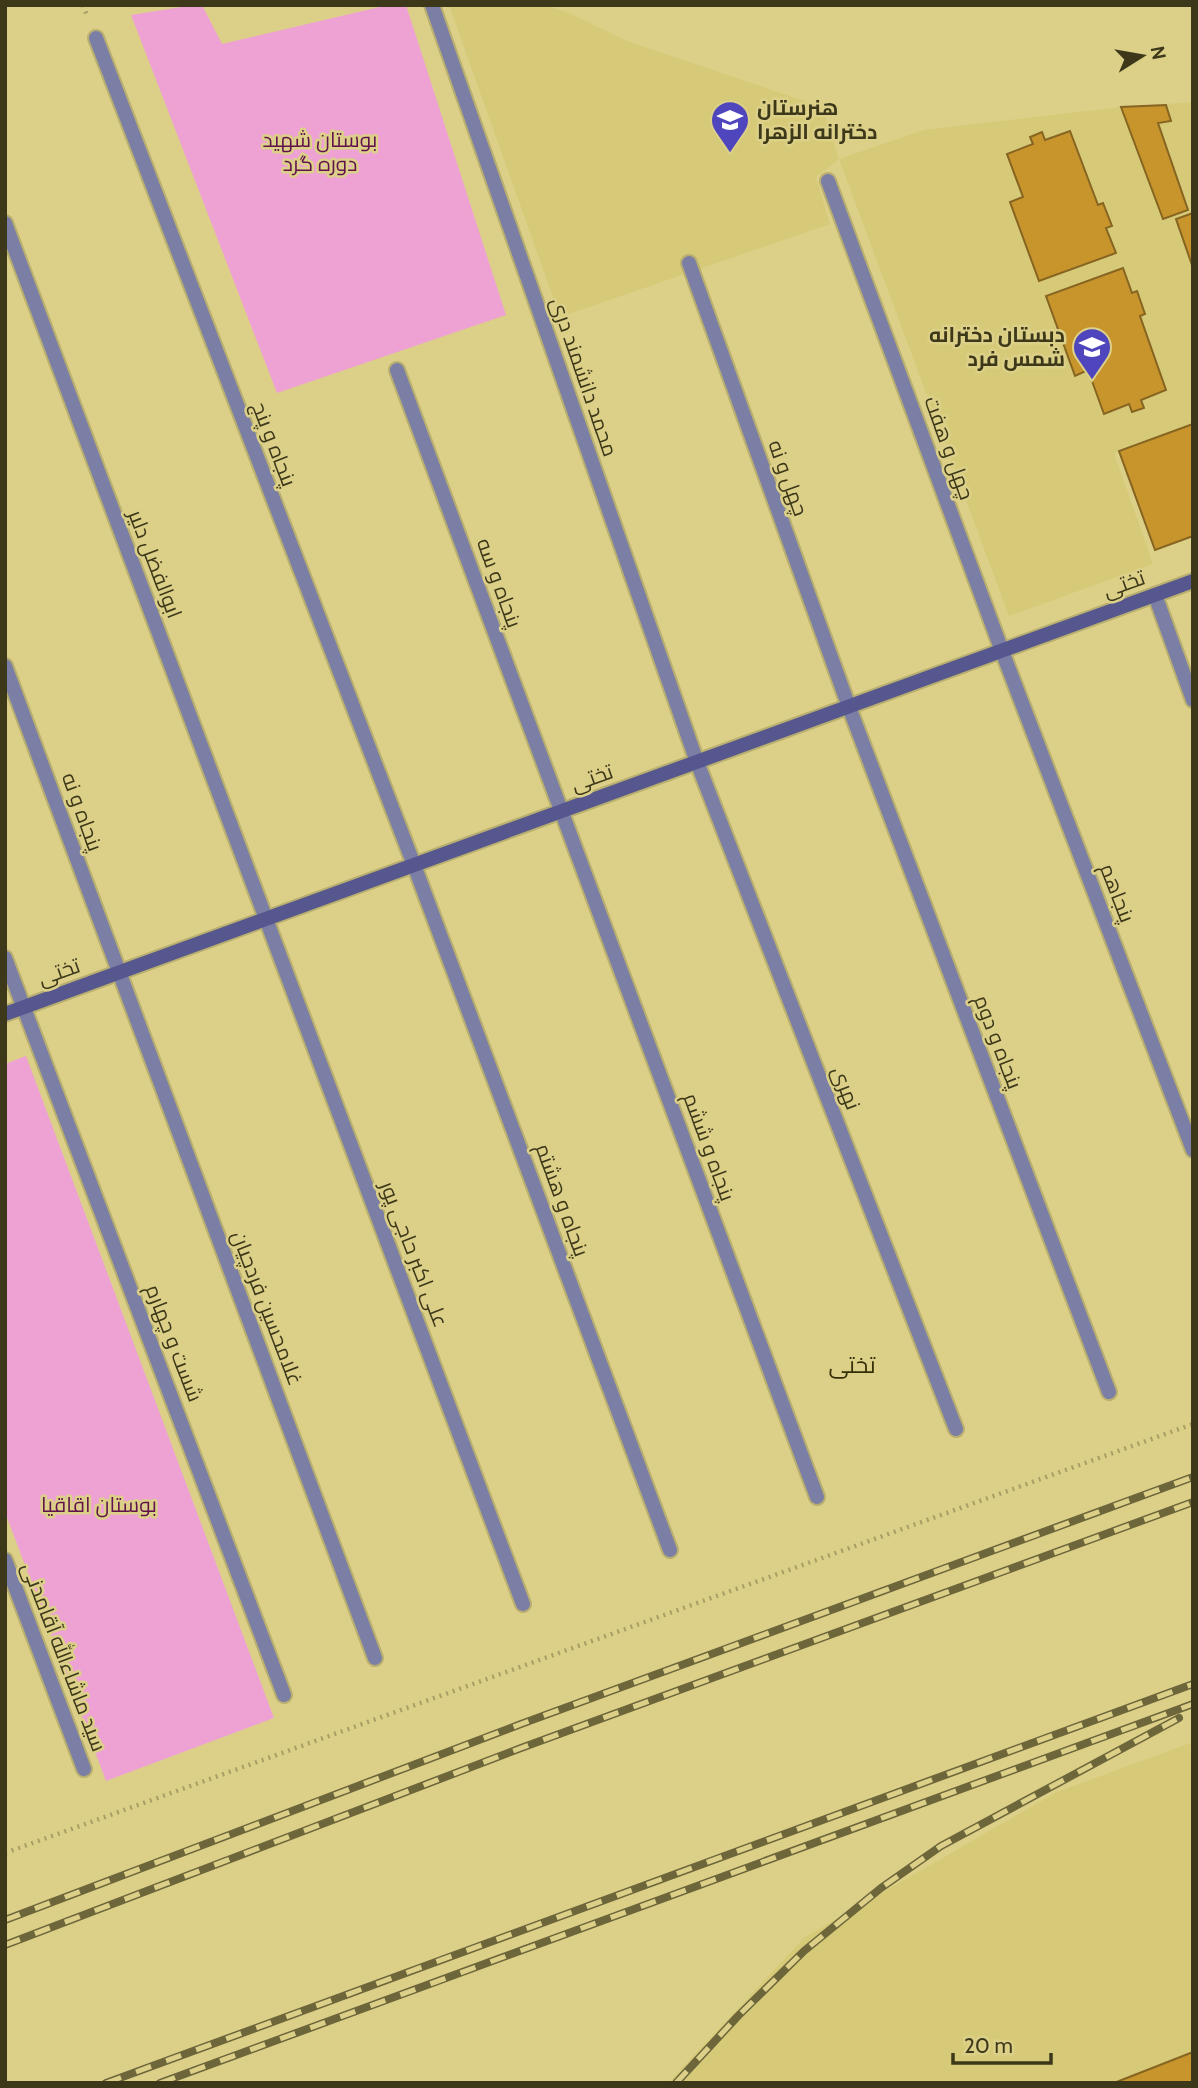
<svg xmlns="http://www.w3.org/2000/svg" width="1198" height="2088" font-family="Cabin,Cairo,sans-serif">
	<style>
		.built { fill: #d6ca78 }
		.green { fill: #eda2d3 }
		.building { fill: #c8952d; stroke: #866421; stroke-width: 2 }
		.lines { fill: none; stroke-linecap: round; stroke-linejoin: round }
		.street-casing { stroke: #b9af70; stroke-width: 18 }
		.secondary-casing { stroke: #b9af70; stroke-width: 18 }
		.path { stroke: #a89f64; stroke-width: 4.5; stroke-dasharray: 2 5; stroke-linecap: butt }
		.street { stroke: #7b7ea5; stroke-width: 14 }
		.secondary { stroke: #55578e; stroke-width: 14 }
		.rail-casing { stroke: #6d663b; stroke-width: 8 }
		.rail { stroke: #dcd088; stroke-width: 5; stroke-dasharray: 16; stroke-linecap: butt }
		.labels { text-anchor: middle; stroke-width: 5; stroke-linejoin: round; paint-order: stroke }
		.poi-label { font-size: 21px; font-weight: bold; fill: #3d381a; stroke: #dcd088; text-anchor: start }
		.park-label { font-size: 21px; fill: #61124c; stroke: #dcd088 }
		.street-label { font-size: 21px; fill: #3d381a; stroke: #dcd088 }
		.neighbourhood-label { font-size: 23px; fill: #352f07; stroke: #dcd088 }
	</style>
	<rect width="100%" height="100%" fill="#dcd088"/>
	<g class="built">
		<path d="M449,5h94l24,7 60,29 195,66 17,52 85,-29 197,-23 72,-5v322l-79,29 39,111 -144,52 -170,-457 -23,18 14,47 -270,93z"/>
		<path d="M1193,1742v341h-525l137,-146 252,-145z"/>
	</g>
	<g class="green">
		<path d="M194,5h8l20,39 166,-39h18l100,310 -229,78 -146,-378z"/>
		<path d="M26,1056l248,662 -168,63 -101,-269v-448z"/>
	</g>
	<g class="building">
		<path d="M1166,105l5,16 -13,2 30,87 -25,9 -42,-112z"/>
		<path d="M1070,131l28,74 5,-2 9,23 -6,2 10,25 -77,28 -29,-79 13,-5 -16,-43 26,-10 -3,-7 12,-5 3,8z"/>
		<path d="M1193,213v52h-1l-16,-46z"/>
		<path d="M1123,268l9,25 5,-2 8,23 -5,2 26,74 -25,10 3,8 -12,4 -3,-8 -25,10 -16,-44 -13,6 -29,-80z"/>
		<path d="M1193,424v112l-38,14 -36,-99z"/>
		<path d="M1193,2052v31h-79z"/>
	</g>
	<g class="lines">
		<defs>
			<g id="street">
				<path d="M432,5l265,757 259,667"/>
				<path d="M96,38l318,827 256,685"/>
				<path d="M828,181l174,470 191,499"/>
				<path d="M5,223l518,1381"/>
				<path d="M689,263l160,444 260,685"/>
				<path d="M397,370l420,1127"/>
				<path d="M1155,595l38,105"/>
				<path d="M5,666l370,992"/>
				<path d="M5,958l279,737"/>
				<path d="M5,1560l79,209"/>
			</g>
			<path id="secondary" d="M5,1014l1188,-433"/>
		</defs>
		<use href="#street" class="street-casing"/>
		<use href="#secondary" class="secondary-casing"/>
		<g class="path">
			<path d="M83,5l5,13"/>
			<path d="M5,1853l1188,-429"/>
		</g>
		<use href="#street" class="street"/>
		<use href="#secondary" class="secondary"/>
		<defs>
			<g id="rail">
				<path d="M5,1920l516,-196 672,-247"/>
				<path d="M5,1945l516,-197 672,-246"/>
				<path d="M106,2083l1087,-399"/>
				<path d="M160,2083l1033,-379"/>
				<path d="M676,2083l62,-67 66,-65 77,-63 60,-42 238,-128"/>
			</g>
		</defs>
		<use href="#rail" class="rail-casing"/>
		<use href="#rail" class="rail"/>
	</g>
	<defs>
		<symbol id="school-pin" viewBox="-11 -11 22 30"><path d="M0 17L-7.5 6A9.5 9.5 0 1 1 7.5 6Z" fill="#4f46bd" stroke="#dcd088"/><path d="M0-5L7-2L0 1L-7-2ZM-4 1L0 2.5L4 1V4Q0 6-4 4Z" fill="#fff"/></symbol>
	</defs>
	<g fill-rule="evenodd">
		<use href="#school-pin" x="708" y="98" width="44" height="60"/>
		<use href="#school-pin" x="1070" y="325" width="44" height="60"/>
	</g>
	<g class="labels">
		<g class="poi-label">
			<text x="757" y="115">هنرستان<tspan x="757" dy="24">دخترانه الزهرا</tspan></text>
			<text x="1065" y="342" text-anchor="end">دبستان دخترانه<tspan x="1065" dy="24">شمس فرد</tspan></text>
		</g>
		<g class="park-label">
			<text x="320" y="147">بوستان شهید<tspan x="320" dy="24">دوره گرد</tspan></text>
			<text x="99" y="1512">بوستان اقاقیا</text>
		</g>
		<g class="street-label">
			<text transform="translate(584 377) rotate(71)" y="7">محمد دانشمند دری</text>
			<text transform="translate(274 444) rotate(69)" y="7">پنجاه و پنج</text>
			<text transform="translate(949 448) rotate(70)" y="7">چهل و هفت</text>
			<text transform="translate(788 478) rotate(70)" y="7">چهل و نه</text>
			<text transform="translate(155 564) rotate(69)" y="7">ابوالفضل دلیر</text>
			<text transform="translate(499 583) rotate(70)" y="7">پنجاه و سه</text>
			<text transform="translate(1124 584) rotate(-20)" y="7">تختی</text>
			<text transform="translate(592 778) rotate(-20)" y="7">تختی</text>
			<text transform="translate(82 812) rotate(70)" y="7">پنجاه و نه</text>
			<text transform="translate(1117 893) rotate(69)" y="7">پنجاهم</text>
			<text transform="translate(59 972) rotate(-20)" y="7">تختی</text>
			<text transform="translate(998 1042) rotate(69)" y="7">پنجاه و دوم</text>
			<text transform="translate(846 1088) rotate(69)" y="7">نهری</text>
			<text transform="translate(709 1147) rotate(70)" y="7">پنجاه و ششم</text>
			<text transform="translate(562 1200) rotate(70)" y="7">پنجاه و هشتم</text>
			<text transform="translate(414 1254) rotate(69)" y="7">علی اکبر حاجی پور</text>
			<text transform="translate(267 1308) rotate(69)" y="7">غلامحسین فردچیان</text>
			<text transform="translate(174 1343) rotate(69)" y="7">شست و چهارم</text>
			<text transform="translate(64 1657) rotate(69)" y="7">سید ماشاءالله آقامدنی</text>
		</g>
		<g class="neighbourhood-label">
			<text x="852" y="1373">تختی</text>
		</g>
	</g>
	<rect width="1198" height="2088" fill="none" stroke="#3d381a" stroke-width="14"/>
	<g transform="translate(1142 56) rotate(79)" stroke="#dcd088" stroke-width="5" paint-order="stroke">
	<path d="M0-5L12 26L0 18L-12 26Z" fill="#3d381a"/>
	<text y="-10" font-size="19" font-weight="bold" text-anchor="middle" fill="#3d381a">N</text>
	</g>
	<path d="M953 2053v10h98v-10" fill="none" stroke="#3d381a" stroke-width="3.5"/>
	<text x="964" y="2053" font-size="21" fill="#3d381a" stroke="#dcd088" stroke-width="5" paint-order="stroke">20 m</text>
</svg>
